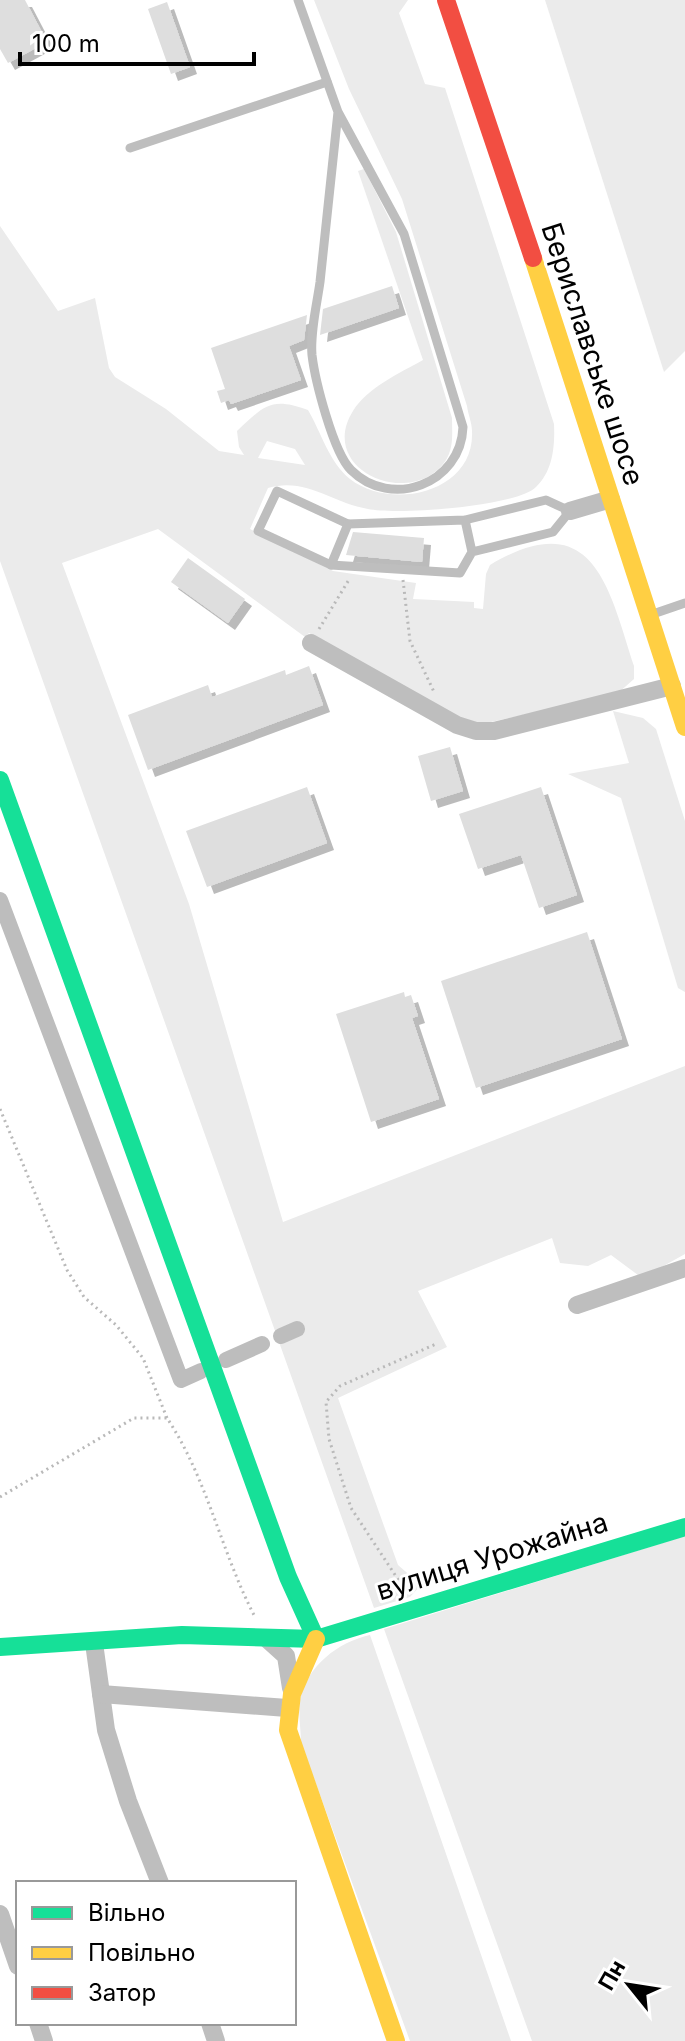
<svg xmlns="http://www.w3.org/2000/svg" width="685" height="2041" font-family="Inter,sans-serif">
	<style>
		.green { fill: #ebebeb; fill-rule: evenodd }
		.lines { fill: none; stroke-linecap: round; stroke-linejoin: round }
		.canal { stroke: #bdbdbd; stroke-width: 16 }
		.building { fill: #dedede; filter: url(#shadow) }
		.path { stroke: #b9b9b9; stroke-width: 3; stroke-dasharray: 2 4; stroke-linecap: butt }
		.lane { stroke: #bebebe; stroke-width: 9 }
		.street { stroke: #bebebe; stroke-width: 18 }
		.fast { stroke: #16e098; stroke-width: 18 }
		.slow { stroke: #ffcf43; stroke-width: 18 }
		.jam { stroke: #f24e42; stroke-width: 18 }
		.labels { text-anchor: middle; stroke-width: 6; stroke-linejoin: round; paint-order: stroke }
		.street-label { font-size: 28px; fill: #000; stroke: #fff }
	</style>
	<defs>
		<filter id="shadow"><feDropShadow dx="7" dy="7" stdDeviation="0" flood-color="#0004"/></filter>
	</defs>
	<rect width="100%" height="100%" fill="#fff"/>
	<g class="green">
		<path d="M314,0h94l-9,13 26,71 20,4 109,336c1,22 -1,47 -18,63 -20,20 -139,28 -168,22 -36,-6 -62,-32 -100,-21l-18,41 83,42 83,12 -3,16 61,3v6l9,1 3,-35 4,-9c104,-62 119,24 144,101v13l-17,15 -144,32 -164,-93 -4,4 -147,-108 -96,34 127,341 94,318 402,-156v188l-43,24 -31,-23 -23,11 -28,-3 -8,-25 -134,53 29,56 -109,51 60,167 23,20 -11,12 -36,11 -374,-1047v-335l58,85 37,-13 14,70 6,9 51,32 53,42 25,4 -5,-8 -2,-16c28,-26 34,-34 71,-21 13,22 21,52 42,69 41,32 125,14 122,-48 0,-8 -4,-17 -5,-25l-65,-207 -53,-110zM267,441l28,8 10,16 -47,-7z"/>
		<path d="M545,0h140v351l-21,21z"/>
		<path d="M364,169l32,63 56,186c0,14 2,29 -6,42 -34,51 -130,10 -93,-49 15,-24 47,-38 70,-51l-65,-189z"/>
		<path d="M613,711l30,7 13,11 29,92v171l-7,-4 -57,-190 -53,-24 61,-11z"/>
		<path d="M685,1536v505h-153l-148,-412z"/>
		<path d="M370,1635l141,406h-101l-109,-298c0,-13 -3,-30 -1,-43 7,-34 38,-58 70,-65z"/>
	</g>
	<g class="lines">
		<g class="canal">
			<path d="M0,900l181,480 20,-9"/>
			<path d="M281,1336l16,-7"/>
			<path d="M226,1360l36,-16"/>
		</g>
	</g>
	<g class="building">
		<path d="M0,0h25l22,42 -39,21 -8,-14z"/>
		<path d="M167,2l23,65 -19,7 -23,-65z"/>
		<path d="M392,286l7,22 -79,27 3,-26z"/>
		<path d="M307,315l-3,25 -15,6 12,34 -70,24 -2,-4 -8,3 -4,-12 8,-2 -14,-41z"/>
		<path d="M353,532l71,6 -2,24 -76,-7z"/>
		<path d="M188,558l57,41 -17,24 -57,-41z"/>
		<path d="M309,666l14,39 -175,65 -20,-55 80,-30 4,12 73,-27 1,5z"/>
		<path d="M450,747l13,44 -32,10 -13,-45z"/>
		<path d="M307,787l20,56 -120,44 -21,-56z"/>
		<path d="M541,787l36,108 -38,13 -18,-53 -43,14 -19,-55z"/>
		<path d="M587,932l35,107 -146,49 -35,-107z"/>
		<path d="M404,992l1,5 6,-2 7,21 -6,2 27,81 -68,23 -35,-108z"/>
	</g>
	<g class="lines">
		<g class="path">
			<path d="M403,580l7,61 25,53"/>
			<path d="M319,629l31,-51"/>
			<path d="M0,1109l67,161 17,27 32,28 27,33 24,60"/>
			<path d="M0,1497l134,-79h33c41,62 54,134 88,199"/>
			<path d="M405,1590l-54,-82 -22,-69 -3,-37 14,-16 96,-42"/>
		</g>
		<g class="lane">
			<path d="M298,0l40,112 66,122 59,193c-2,57 -72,83 -112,43 -18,-18 -36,-90 -39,-115 -2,-23 5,-51 8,-73 6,-57 12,-114 18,-170"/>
			<path d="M130,148l197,-66"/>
			<path d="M465,520l7,32 -12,21 -129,-8 -73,-34 19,-40 71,33 117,-4 81,-20 24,11 -17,21 -81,20"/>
			<path d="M331,565l17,-41"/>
			<path d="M650,615l35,-12"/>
		</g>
		<g class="street">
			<path d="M570,511l41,-12"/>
			<path d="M311,643l146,82 19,6h18l178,-45"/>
			<path d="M577,1305l108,-37"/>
			<path d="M266,1638l20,18 5,32"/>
			<path d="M94,1643l12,87 22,71 32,82"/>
			<path d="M101,1694l186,14"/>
			<path d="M0,1914l18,52"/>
			<path d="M38,2023l6,18"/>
			<path d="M210,2023l6,18"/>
		</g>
		<g class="fast">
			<path d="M0,780l288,797 28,62"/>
			<path d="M0,1647l182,-12 134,4 369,-112"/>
		</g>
		<g class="slow">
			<path d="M533,258l152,469"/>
			<path d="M316,1639l-24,55 -4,36 108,311"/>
		</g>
		<path class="jam" d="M446,0l87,258"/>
	</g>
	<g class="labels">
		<g class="street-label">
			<text transform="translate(593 354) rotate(72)" y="10">Бериславське шосе</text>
			<text transform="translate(492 1556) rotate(-17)" y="10">вулиця Урожайна</text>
		</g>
	</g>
	<rect x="16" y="1881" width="280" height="144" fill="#ffffff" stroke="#999999" stroke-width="2"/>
	<rect x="32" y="1907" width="40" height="12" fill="#16e098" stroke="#999999" stroke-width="2"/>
	<text x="88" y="1921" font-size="24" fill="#000000">Вільно</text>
	<rect x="32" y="1947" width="40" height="12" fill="#ffcf43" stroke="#999999" stroke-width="2"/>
	<text x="88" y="1961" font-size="24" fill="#000000">Повільно</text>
	<rect x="32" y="1987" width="40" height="12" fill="#f24e42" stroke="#999999" stroke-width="2"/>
	<text x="88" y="2001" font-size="24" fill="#000000">Затор</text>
	<g transform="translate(629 1985) rotate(300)" stroke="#ffffff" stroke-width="6" paint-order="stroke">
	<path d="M0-6L14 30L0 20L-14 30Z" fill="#000000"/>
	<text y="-12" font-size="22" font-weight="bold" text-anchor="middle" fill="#000000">Пн</text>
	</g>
	<path d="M20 52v12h234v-12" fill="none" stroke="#000000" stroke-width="4"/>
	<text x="32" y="52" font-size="24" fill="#000000" stroke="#ffffff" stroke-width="6" paint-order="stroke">100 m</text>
</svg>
